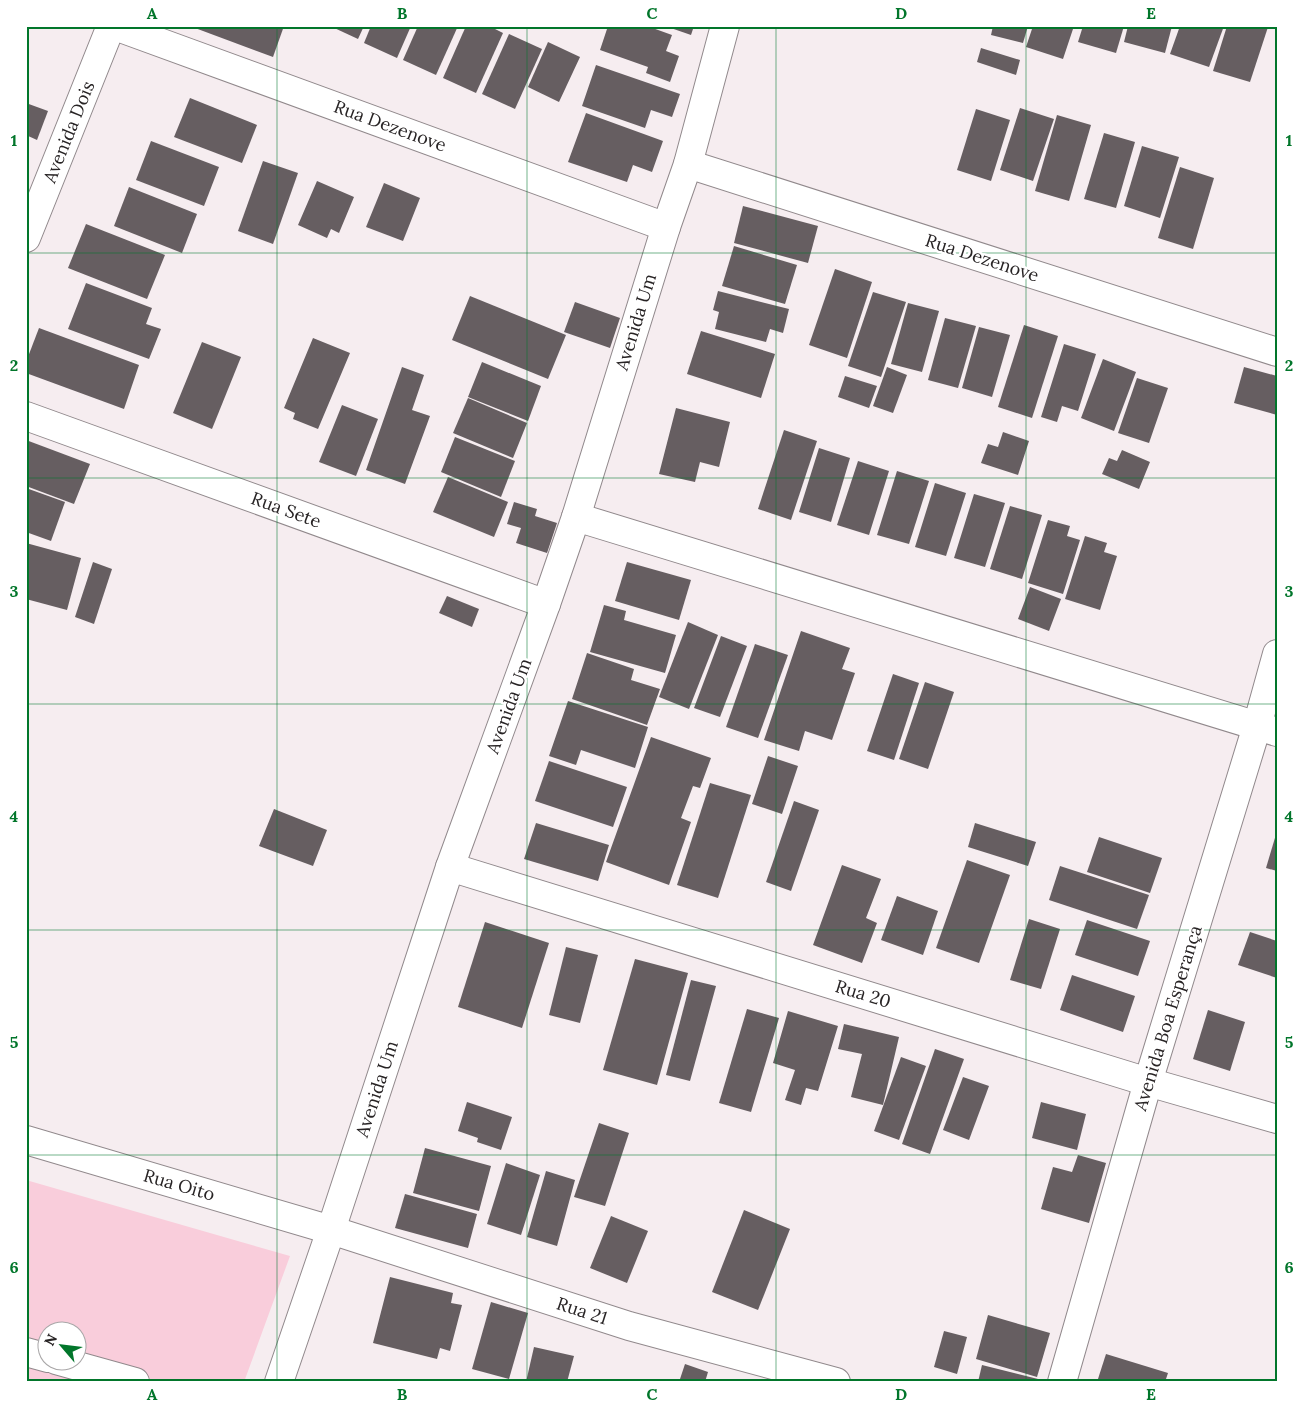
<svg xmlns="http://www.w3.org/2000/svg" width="1303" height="1408" font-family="Lora,serif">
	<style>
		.green { fill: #f9cddb; fill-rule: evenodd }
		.building { fill: #665e61 }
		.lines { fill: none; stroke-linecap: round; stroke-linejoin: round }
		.minor-casing { stroke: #91898c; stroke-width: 30 }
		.minor { stroke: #fff; stroke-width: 28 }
		.grid { fill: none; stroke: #02762b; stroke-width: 1; stroke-opacity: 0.55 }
		.labels { text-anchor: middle; stroke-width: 5; stroke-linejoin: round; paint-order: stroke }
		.street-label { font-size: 18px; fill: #282425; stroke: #fff }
		.neatline { fill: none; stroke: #02762b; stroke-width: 2 }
		.grid-label { font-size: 16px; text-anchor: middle; font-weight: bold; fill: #02762b }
	</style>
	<rect width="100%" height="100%" fill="#f6edf0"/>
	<path class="green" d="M26,1180l264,76 -46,126h-218zM48,1330h30v30h-30z"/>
	<g class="building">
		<path d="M195,26h89l-11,31 -78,-29z"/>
		<path d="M330,26h34l-6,13z"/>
		<path d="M371,26h40l-14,32 -33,-15z"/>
		<path d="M418,26h40l-22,49 -33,-15z"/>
		<path d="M466,26h23l14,7 -27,60 -33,-15z"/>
		<path d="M608,26h39l25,9 -6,16 13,5 -9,26 -24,-9 2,-6 -48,-17z"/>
		<path d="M665,26h29l-3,9z"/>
		<path d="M993,26h35l-5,17 -32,-8z"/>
		<path d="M1033,26h41l-11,33 -37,-12z"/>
		<path d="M1083,26h41l-8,27 -38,-11z"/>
		<path d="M1128,26h44l-7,27 -41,-11z"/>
		<path d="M1180,26h44l-15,41 -39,-13z"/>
		<path d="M1227,26l41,1 -18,55 -37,-11z"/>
		<path d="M509,34l33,15 -27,60 -33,-15z"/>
		<path d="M548,42l32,15 -21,45 -31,-15z"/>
		<path d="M981,48l39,12 -4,15 -39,-13z"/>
		<path d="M596,65l84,29 -8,23 -21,-7 -6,18 -63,-22z"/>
		<path d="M190,98l67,27 -15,38 -68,-26z"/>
		<path d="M26,103l22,8 -11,29 -11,-5z"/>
		<path d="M1020,108l34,11 -21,62 -33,-11z"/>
		<path d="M976,109l34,11 -19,61 -34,-11z"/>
		<path d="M586,113l77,28 -11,31 -19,-7 -6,17 -59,-20z"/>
		<path d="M1057,115l34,10 -22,76 -34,-10z"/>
		<path d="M1104,133l31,9 -19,66 -32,-9z"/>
		<path d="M151,141l68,26 -15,39 -68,-26z"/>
		<path d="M1142,146l37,11 -19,61 -36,-12z"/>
		<path d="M263,161l35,12 -25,71 -35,-13z"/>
		<path d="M1180,167l34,11 -21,71 -35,-11z"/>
		<path d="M317,181l37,16 -15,36 -8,-4 -4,9 -29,-13z"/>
		<path d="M384,183l36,15 -17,43 -37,-14z"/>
		<path d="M129,187l68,27 -15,39 -68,-27z"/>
		<path d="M743,206l75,20 -10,37 -74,-20z"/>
		<path d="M86,224l79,31 -18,44 -79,-31z"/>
		<path d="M734,246l63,19 -12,39 -63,-18z"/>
		<path d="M835,269l37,13 -25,76 -38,-13z"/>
		<path d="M86,283l66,25 -6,16 15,5 -12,30 -81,-30z"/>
		<path d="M718,291l71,18 -6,24 -13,-4 -4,13 -51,-13 4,-17 -6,-2z"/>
		<path d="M873,292l33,10 -25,75 -33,-11z"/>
		<path d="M470,296l96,39 -18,44 -96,-39z"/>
		<path d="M575,302l45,16 -10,30 -46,-16z"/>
		<path d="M908,303l31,8 -17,61 -31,-8z"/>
		<path d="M945,318l31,8 -18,62 -30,-8z"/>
		<path d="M1024,325l34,11 -26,82 -34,-11z"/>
		<path d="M979,327l31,8 -18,62 -30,-9z"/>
		<path d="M39,328l100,37 -15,44 -98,-36v-11z"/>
		<path d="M701,331l74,23 -14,44 -74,-24z"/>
		<path d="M313,338l37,15 -32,76 -25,-10 2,-6 -11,-5z"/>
		<path d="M202,342l39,15 -29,72 -39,-16z"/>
		<path d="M1064,344l32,10 -18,57 -16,-5 -5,16 -16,-5z"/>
		<path d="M1103,359l33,13 -22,59 -33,-13z"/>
		<path d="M482,362l59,24 -13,35 -60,-24z"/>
		<path d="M402,367l22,8 -12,35 18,6 -25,68 -39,-14z"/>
		<path d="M887,367l20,8 -14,38 -20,-7z"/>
		<path d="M1244,367l33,9v39l-43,-12z"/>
		<path d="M845,376l32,10 -8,22 -31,-11z"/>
		<path d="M1137,378l31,10 -19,55 -31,-10z"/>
		<path d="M468,398l59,25 -14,35 -60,-25z"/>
		<path d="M342,405l36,14 -22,57 -37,-14z"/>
		<path d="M676,408l54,14 -11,45 -19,-5 -5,20 -36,-8z"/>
		<path d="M784,430l33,11 -26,79 -33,-11z"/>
		<path d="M1003,432l26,9 -11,34 -37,-12 7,-19 10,3z"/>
		<path d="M455,437l60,24 -14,36 -60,-25z"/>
		<path d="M26,440l64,24 -16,40 -48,-18z"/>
		<path d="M819,448l31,10 -19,64 -32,-10z"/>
		<path d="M1122,450l28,12 -11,27 -37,-15 7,-16 8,3z"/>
		<path d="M858,461l31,10 -20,64 -32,-10z"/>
		<path d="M897,471l32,10 -20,63 -32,-9z"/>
		<path d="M448,477l60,25 -14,35 -61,-25z"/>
		<path d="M935,483l31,10 -20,63 -31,-9z"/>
		<path d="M26,488l39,14 -14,39 -25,-9z"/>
		<path d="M974,494l31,9 -20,64 -31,-9z"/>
		<path d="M514,502l23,7 -2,7 22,7 -10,30 -31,-10 5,-15 -14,-4z"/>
		<path d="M1010,506l32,9 -20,64 -32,-10z"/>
		<path d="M1048,520l22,6 -3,10 13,4 -17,54 -35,-11z"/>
		<path d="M1085,536l22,7 -3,9 13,4 -17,54 -35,-11z"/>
		<path d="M26,543l55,15 -14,52 -41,-11z"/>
		<path d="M93,562l19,7 -18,55 -19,-7z"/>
		<path d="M627,562l64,18 -12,40 -64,-19z"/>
		<path d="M1030,587l31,12 -12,32 -31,-12z"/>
		<path d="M447,596l32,13 -7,18 -33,-14z"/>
		<path d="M604,605l22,6 -2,9 52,15 -11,38 -75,-21z"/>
		<path d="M688,622l30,13 -29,74 -30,-12z"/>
		<path d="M801,631l49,17 -8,21 13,4 -23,67 -27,-9 -6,20 -35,-11z"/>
		<path d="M721,636l26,10 -27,71 -26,-9z"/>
		<path d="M755,644l33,11 -30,83 -32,-11z"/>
		<path d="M587,653l47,16 -3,11 29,9 -13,36 -75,-26z"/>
		<path d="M893,674l26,9 -25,77 -27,-9z"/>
		<path d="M925,682l29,10 -26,77 -29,-10z"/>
		<path d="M568,701l80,26 -13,41 -54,-18 -5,15 -27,-9z"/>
		<path d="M651,737l60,21 -11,30 -7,-2 -12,32 10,4 -22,63 -63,-23z"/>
		<path d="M768,756l30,10 -16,48 -30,-10z"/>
		<path d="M549,761l78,26 -14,40 -78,-26z"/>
		<path d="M710,783l41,12 -33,103 -41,-13z"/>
		<path d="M794,801l25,9 -28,81 -25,-9z"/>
		<path d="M274,809l53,21 -14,36 -54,-20z"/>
		<path d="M536,823l73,22 -11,36 -74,-22z"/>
		<path d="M975,823l61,19 -8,24 -60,-19z"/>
		<path d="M1277,831v40l-11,-3z"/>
		<path d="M1099,837l63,21 -12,35 -63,-21z"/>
		<path d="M967,860l43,15 -31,88 -43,-15z"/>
		<path d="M842,865l39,14 -15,39 11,5 -15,40 -49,-18z"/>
		<path d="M1060,866l89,29 -12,34 -88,-29z"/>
		<path d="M897,896l41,15 -15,44 -42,-15z"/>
		<path d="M1029,919l31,10 -19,60 -31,-9z"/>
		<path d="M1087,920l63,21 -12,35 -63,-21z"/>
		<path d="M485,922l64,21 -27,85 -64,-21z"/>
		<path d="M1250,932l27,9v37l-39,-13z"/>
		<path d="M566,947l32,8 -18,68 -31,-8z"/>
		<path d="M635,959l53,14 -31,112 -54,-15z"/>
		<path d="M1072,975l63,21 -12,36 -63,-22z"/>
		<path d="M691,980l25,6 -26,95 -24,-6z"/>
		<path d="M747,1009l32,9 -28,94 -32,-9z"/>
		<path d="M1208,1010l37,12 -15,49 -37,-12z"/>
		<path d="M788,1011l50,15 -20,65 -12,-3 -5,17 -16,-5 10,-30 -22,-7z"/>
		<path d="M844,1024l55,13 -16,68 -32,-8 11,-43 -24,-5z"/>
		<path d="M935,1049l29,10 -34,95 -28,-10z"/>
		<path d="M901,1057l25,9 -27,74 -25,-9z"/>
		<path d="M963,1077l26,9 -20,54 -26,-10z"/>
		<path d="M467,1102l45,15 -11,33 -24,-8 1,-4 -20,-7z"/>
		<path d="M1041,1102l45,12 -9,36 -45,-12z"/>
		<path d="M599,1123l30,10 -24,73 -31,-9z"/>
		<path d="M425,1148l66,18 -12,45 -66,-18z"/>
		<path d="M1078,1155l28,8 -17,60 -48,-14 12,-42 19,5z"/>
		<path d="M506,1163l34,12 -19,60 -34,-11z"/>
		<path d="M546,1171l29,9 -18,66 -30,-9z"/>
		<path d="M405,1194l72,20 -9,34 -73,-20z"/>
		<path d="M744,1210l46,19 -32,81 -46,-18z"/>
		<path d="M611,1216l37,15 -21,52 -37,-15z"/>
		<path d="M390,1277l63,16 -2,10 11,2 -12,46 -10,-3 -3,11 -64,-16z"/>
		<path d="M491,1302l37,11 -19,66 -37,-10z"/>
		<path d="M988,1315l62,18 -13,44 -61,-18z"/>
		<path d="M944,1331l23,6 -10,37 -23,-7z"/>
		<path d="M534,1347l40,9 -7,26h-41z"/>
		<path d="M1106,1354l62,19 -3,9h-68z"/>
		<path d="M685,1364l23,8 -3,10h-26z"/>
		<path d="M982,1365l56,14 -1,3h-59z"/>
	</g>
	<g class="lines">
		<defs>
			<g id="minor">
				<path d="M115,26l551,201"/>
				<path d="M688,164l589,188"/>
				<path d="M26,238l85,-212"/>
				<path d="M26,416l520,188"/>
				<path d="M576,517l701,215"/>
				<path d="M450,867l698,215 129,37"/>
				<path d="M26,1140l305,90 298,96 207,56"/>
				<path d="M26,1352l22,6"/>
				<path d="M56,1360l79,22"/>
				<path d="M279,1382l52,-152 119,-363 96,-263 30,-87 90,-290 22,-63 37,-138"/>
				<path d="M1062,1382l86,-300 109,-356 20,-72"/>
			</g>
		</defs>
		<use href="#minor" class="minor-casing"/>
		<use href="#minor" class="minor"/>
	</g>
	<path class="grid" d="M277,26v1356M527,26v1356M776,26v1356M1026,26v1356M26,253h1251M26,478h1251M26,704h1251M26,930h1251M26,1155h1251"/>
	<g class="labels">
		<g class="street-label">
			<text transform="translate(390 126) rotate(20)" y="6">Rua Dezenove</text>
			<text transform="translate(69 132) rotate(-68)" y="6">Avenida Dois</text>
			<text transform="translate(982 258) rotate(18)" y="6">Rua Dezenove</text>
			<text transform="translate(636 322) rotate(-73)" y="6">Avenida Um</text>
			<text transform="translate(286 510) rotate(20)" y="6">Rua Sete</text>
			<text transform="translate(509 706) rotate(-70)" y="6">Avenida Um</text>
			<text transform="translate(863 994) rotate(17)" y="6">Rua 20</text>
			<text transform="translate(1168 1018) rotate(-73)" y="6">Avenida Boa Esperança</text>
			<text transform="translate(377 1089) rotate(-72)" y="6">Avenida Um</text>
			<text transform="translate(179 1185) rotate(16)" y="6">Rua Oito</text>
			<text transform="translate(582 1311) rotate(18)" y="6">Rua 21</text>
		</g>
	</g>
	<rect width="1303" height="1408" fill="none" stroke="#ffffff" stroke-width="55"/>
	<g transform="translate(62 1346) rotate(298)"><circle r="24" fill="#ffffff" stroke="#a9a7a8"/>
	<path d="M0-4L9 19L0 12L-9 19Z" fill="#02762b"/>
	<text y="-8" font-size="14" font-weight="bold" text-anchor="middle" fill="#282425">N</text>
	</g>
	<rect x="28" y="28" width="1248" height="1352" class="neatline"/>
	<g class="grid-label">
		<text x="152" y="19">A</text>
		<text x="402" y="19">B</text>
		<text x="652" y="19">C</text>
		<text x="901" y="19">D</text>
		<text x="1151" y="19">E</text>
		<text x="14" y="146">1</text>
		<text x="1289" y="146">1</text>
		<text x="14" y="371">2</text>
		<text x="1289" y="371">2</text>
		<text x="14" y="597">3</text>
		<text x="1289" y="597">3</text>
		<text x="14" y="822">4</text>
		<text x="1289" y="822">4</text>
		<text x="14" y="1048">5</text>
		<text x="1289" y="1048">5</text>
		<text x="14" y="1273">6</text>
		<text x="1289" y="1273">6</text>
		<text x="152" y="1400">A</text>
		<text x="402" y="1400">B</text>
		<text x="652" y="1400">C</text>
		<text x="901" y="1400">D</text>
		<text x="1151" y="1400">E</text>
	</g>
</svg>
